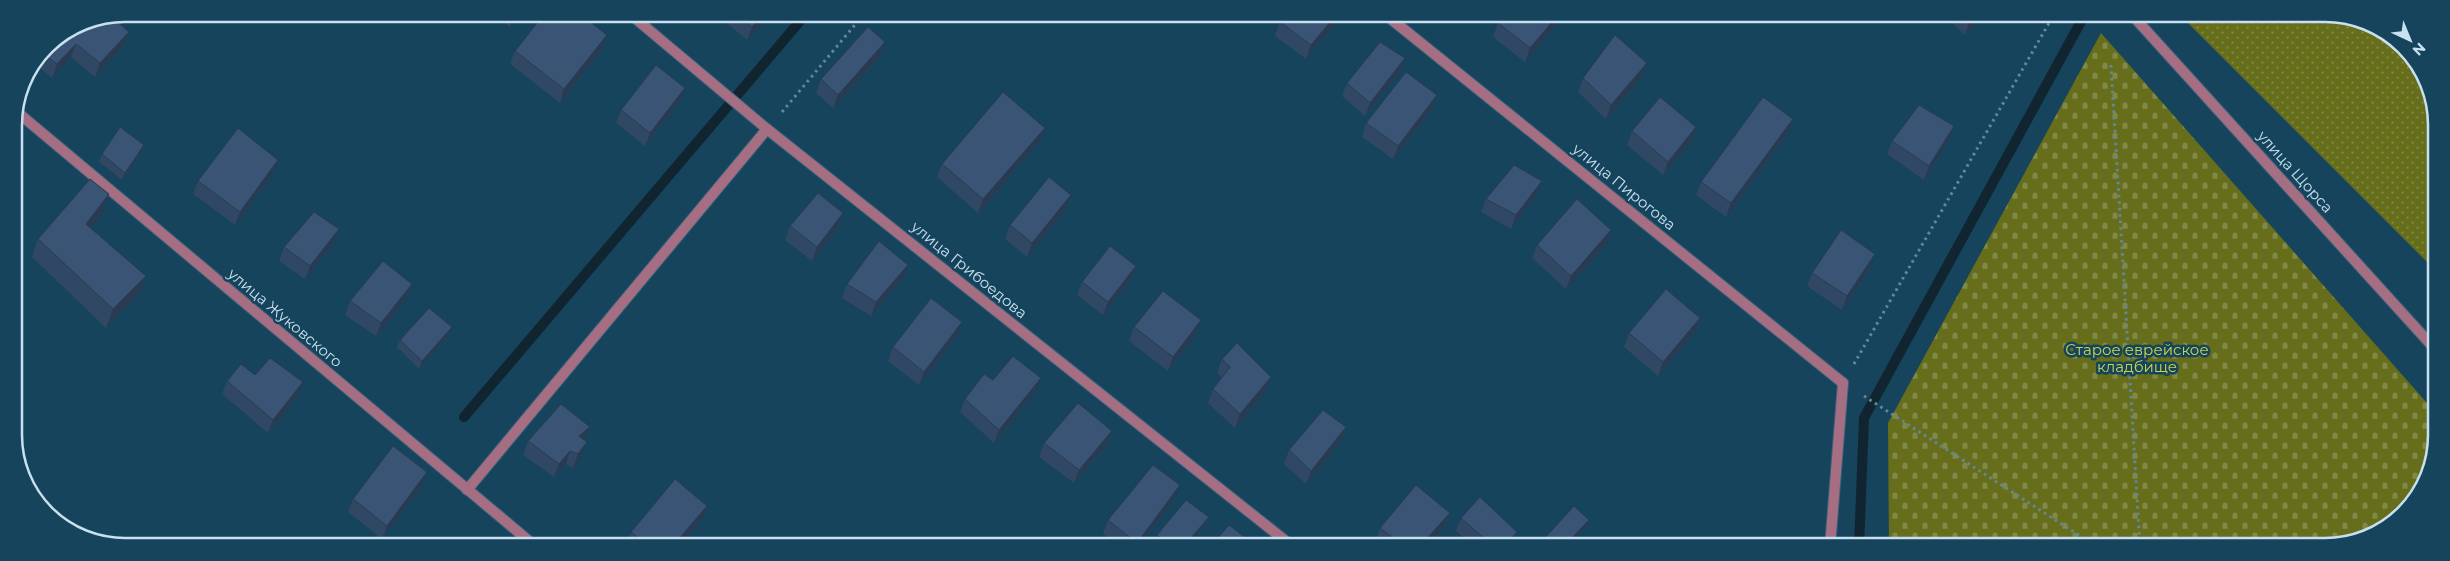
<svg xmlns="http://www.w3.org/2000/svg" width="2450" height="561" font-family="Montserrat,sans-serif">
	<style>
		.grass { fill: url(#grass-dots) }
		.cemetery { fill: url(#cemetery-stones) }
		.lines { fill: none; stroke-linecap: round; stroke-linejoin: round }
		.stream { stroke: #112530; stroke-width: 10 }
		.service-casing { stroke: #396379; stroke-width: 12 }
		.minor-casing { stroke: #396379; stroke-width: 12 }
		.path { stroke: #63889c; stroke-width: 3; stroke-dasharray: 2.5 4; stroke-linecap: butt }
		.service { stroke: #a56e83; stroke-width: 10 }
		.minor { stroke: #a56e83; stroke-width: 10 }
		.wall { fill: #314865 }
		.shaded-wall { fill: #283b52 }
		.building { fill: #395475; stroke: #283b52 }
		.labels { text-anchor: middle; stroke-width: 5; stroke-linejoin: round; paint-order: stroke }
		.street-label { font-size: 15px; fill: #c8e0ef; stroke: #15445c }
		.park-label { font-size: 15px; fill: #c8d54c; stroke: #15445c }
		.rim { fill: none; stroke: #c8e0ef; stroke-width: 2.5 }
	</style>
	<defs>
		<pattern id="grass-dots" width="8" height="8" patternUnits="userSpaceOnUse" patternTransform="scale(1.25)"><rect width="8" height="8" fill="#666e1c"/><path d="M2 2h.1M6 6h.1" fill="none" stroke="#818948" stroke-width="1.8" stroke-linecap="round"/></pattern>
		<pattern id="cemetery-stones" width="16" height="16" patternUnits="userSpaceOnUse" patternTransform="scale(1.25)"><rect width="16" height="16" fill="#666e1c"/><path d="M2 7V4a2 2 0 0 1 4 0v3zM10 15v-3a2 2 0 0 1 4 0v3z" fill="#818948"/></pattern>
	</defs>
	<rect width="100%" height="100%" fill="#15445c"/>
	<path class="grass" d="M2181,16h165l57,30 31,58v165z"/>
	<path class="cemetery" d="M2101,33l333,378v46l-36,62 -67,28h-442l-1,-124z"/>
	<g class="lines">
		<g class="stream">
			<path d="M464,417l342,-403"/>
			<path d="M1859,547l5,-129 220,-402"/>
		</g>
		<defs>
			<g id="service">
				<path d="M2133,16l301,332"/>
				<path d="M467,490l300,-361"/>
				<path d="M1830,547l13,-164"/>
			</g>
			<g id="minor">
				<path d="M630,14l137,115 525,417"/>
				<path d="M1386,15l457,368"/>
				<path d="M16,111l519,435"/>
			</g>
		</defs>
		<use href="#service" class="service-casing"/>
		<use href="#minor" class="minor-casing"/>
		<g class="path">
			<path d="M2111,65l29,482"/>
			<path d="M782,112l82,-98"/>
			<path d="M1854,364l199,-348"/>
			<path d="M1864,396l233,151"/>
		</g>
		<use href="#service" class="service"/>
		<use href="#minor" class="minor"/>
	</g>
	<g class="wall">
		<path d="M494,14h27l-11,13z"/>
		<path d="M716,14h54l-23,26z"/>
		<path d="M1286,15h53l-2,6 -31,38 -31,-23 5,-14z"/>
		<path d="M1505,15h60l-40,47 -32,-25 5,-14z"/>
		<path d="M1944,15l40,1 -19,19z"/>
		<path d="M83,22l41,23 -29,32 -24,-20 -19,21 -17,-14 12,-18z"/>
		<path d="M602,49l-42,54 -50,-39 5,-13z"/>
		<path d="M880,56l-47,52 -17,-15 5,-14z"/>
		<path d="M1400,72l-35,44 -23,-20 5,-13z"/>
		<path d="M1642,77l-36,42 -28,-27 5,-14z"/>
		<path d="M1437,95l-5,14 -39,50 -31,-22 4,-14z"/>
		<path d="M680,101l-35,45 -29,-23 5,-13z"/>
		<path d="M1954,126l-5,14 -25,40 -37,-26 5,-13z"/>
		<path d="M1045,128l-5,13 -62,72 -41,-36 5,-13z"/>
		<path d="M1632,131l59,10 -28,34 -36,-30z"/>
		<path d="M1788,133l-62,84 -30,-22 5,-13z"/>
		<path d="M141,153l-19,27 -23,-18 3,-8z"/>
		<path d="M273,174l-38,51 -42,-31 5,-13z"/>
		<path d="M109,194l-7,19 -12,15 49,66 -33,34 -74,-71 6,-18z"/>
		<path d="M1537,194l-26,35 -30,-17 5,-13z"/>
		<path d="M1066,209l-39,48 -22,-18 5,-14z"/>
		<path d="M843,213l-5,14 -26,34 -27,-21 5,-14z"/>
		<path d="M339,229l-5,14 -29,36 -26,-18 5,-14z"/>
		<path d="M1607,244l-41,45 -34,-31 5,-13z"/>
		<path d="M1136,266l-5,14 -28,35 -26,-20 5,-13z"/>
		<path d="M1870,268l-28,42 -35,-24 5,-13z"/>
		<path d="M903,278l-32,38 -29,-18 5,-14z"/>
		<path d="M412,284l-5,14 -31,38 -31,-21 5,-14z"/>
		<path d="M1700,318l-5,14 -37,44 -34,-29 5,-14z"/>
		<path d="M962,322l-4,13 -39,50 -31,-24 5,-14z"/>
		<path d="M1134,327l62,7 -28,37 -39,-30z"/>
		<path d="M449,334l-30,35 -22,-22 3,-7z"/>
		<path d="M1222,359l44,32 -31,37 -27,-25 5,-14 9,-11 -5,-5z"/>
		<path d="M255,375l48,7 -5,14 -30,37 -46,-39 5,-13z"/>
		<path d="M993,380l43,11 -42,52 -34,-31 5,-13z"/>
		<path d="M1346,427l-5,14 -35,43 -22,-20 5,-14z"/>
		<path d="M585,440l-3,15 -9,13 -7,-4 -12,13 -31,-22 5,-14z"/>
		<path d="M1044,443l63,2 -33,38 -35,-26z"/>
		<path d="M422,486l-40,53 -34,-27 5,-13z"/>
		<path d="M1175,498l-36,48h-20l-16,-12 5,-14z"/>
		<path d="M1450,513l-5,13 -18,20h-46l-6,-4 5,-14z"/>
		<path d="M1209,517l-3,7 -18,22h-29l-5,-4 3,-7z"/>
		<path d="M1461,518l56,14 -5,13 -1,1h-38l-17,-15z"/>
		<path d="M702,520l-22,26 -54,-1 5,-13z"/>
		<path d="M1589,520l-3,7 -18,19h-28l2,-5z"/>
	</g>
	<g class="shaded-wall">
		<path d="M515,14h6l-11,13z"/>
		<path d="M763,14h7l-23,26 5,-13z"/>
		<path d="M1336,15h3l-2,6 -31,38 5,-14z"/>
		<path d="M1558,15h7l-40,47 5,-14z"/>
		<path d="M1976,16h8l-19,19 5,-14z"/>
		<path d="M129,32l-5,13 -29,32 5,-14z"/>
		<path d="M607,35l-5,14 -42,54 4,-14z"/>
		<path d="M885,42l-5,14 -47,52 5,-13z"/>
		<path d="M76,44l-5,13 -19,21 5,-14z"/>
		<path d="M1405,58l-5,14 -35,44 5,-13z"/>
		<path d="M1647,63l-5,14 -36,42 5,-14z"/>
		<path d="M685,88l-5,13 -35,45 5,-13z"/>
		<path d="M1437,95l-5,14 -39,50 5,-13z"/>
		<path d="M1793,119l-5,14 -62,84 5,-14z"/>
		<path d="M1954,126l-5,14 -25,40 5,-14z"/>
		<path d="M1696,127l-5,14 -28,34 5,-13z"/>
		<path d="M1045,128l-5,13 -62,72 5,-14z"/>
		<path d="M144,145l-3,8 -19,27 3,-7z"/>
		<path d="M278,160l-5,14 -38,51 5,-13z"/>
		<path d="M1542,181l-5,13 -26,35 5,-14z"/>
		<path d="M109,194l-7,19 -22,30 6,-19z"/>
		<path d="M1071,195l-5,14 -39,48 5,-14z"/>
		<path d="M843,213l-5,14 -26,34 5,-14z"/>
		<path d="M339,229l-5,14 -29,36 5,-13z"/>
		<path d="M1611,230l-4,14 -41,45 5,-13z"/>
		<path d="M1875,254l-5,14 -28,42 5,-14z"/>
		<path d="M908,265l-5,13 -32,38 5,-14z"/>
		<path d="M1136,266l-5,14 -28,35 5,-13z"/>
		<path d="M146,276l-7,18 -33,34 7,-19z"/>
		<path d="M412,284l-5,14 -31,38 5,-13z"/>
		<path d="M1700,318l-5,14 -37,44 5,-14z"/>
		<path d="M1201,320l-5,14 -28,37 5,-14z"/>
		<path d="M962,322l-4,13 -39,50 5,-13z"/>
		<path d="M452,327l-3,7 -30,35 3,-8z"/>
		<path d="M1271,377l-5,14 -31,37 5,-14z"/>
		<path d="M1041,378l-5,13 -42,52 5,-13z"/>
		<path d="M303,382l-5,14 -30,37 5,-13z"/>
		<path d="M590,427l-5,13 -6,-4z"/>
		<path d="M1346,427l-5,14 -35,43 5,-13z"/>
		<path d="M1112,431l-5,14 -33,38 5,-13z"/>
		<path d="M587,442l-5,13 -9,13 5,-14z"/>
		<path d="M570,451l-4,13 -12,13 5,-13z"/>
		<path d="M427,472l-5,14 -40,53 5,-13z"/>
		<path d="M1180,485l-5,13 -36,48h-3l1,-3z"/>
		<path d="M707,506l-5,14 -22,26h-7z"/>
		<path d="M1450,513l-5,13 -18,20h-7z"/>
		<path d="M1209,517l-3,7 -18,22h-4z"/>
		<path d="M1589,520l-3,7 -18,19h-4z"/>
		<path d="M1517,532l-6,14h-7z"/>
	</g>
	<g class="building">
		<path d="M544,14h36l27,21 -43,54 -49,-38z"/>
		<path d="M737,14h26l-11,13z"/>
		<path d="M1286,15h50l-25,30 -31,-23z"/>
		<path d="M1505,15h53l-28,33 -32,-25z"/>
		<path d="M1964,15l12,1 -6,5z"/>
		<path d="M112,17l17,15 -29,31 -24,-19 -19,20 -15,-11 5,-7 36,-24z"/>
		<path d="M868,27l17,15 -47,53 -17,-16z"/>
		<path d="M1615,35l32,28 -36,42 -28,-27z"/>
		<path d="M1380,42l25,16 -35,45 -23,-20z"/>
		<path d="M656,65l29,23 -35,45 -29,-23z"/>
		<path d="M1406,72l31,23 -39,51 -32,-23z"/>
		<path d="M1003,92l42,36 -62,71 -41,-35z"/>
		<path d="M1660,97l36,30 -28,35 -36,-31z"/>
		<path d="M1763,97l30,22 -62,84 -30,-21z"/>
		<path d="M1919,105l35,21 -25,40 -37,-25z"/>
		<path d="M120,127l24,18 -19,28 -23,-19z"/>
		<path d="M238,128l40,32 -38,52 -42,-31z"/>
		<path d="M1514,165l28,16 -26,34 -30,-16z"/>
		<path d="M1049,177l22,18 -39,48 -22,-18z"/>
		<path d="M90,179l19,15 -23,30 60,52 -33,33 -75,-70z"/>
		<path d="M818,193l25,20 -26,34 -27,-21z"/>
		<path d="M1577,199l34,31 -40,46 -34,-31z"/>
		<path d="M314,212l25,17 -29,37 -26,-19z"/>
		<path d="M1841,230l34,24 -28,42 -35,-23z"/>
		<path d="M879,241l29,24 -32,37 -29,-18z"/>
		<path d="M1110,246l26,20 -28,36 -26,-20z"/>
		<path d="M383,261l29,23 -31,39 -31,-22z"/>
		<path d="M1666,289l34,29 -37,44 -34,-29z"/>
		<path d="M1163,291l38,29 -28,37 -39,-30z"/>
		<path d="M931,298l31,24 -38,50 -31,-25z"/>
		<path d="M429,308l23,19 -30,34 -22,-21z"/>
		<path d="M1237,343l34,34 -31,37 -27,-25 17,-22 -8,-8z"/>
		<path d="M1013,356l28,22 -42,52 -34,-31 19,-25 9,6z"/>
		<path d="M270,358l33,24 -30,38 -46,-39 14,-17 14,11z"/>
		<path d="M1078,403l34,28 -33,39 -35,-27z"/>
		<path d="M561,404l29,23 -11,9 8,6 -9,12 -8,-3 -11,13 -31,-23z"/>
		<path d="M1323,410l23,17 -35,44 -22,-21z"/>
		<path d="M393,446l34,26 -40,54 -34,-27z"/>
		<path d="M1153,465l27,20 -43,58 -29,-23z"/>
		<path d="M675,479l32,27 -34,40h-25l-17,-14z"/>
		<path d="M1416,485l34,28 -30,33h-16l-24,-18z"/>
		<path d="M1480,497l37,35 -13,14h-11l-32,-28z"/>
		<path d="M1186,500l23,17 -25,29h-13l-14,-11z"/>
		<path d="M1574,506l15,14 -25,26h-16l-6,-5z"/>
		<path d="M1229,525l27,21h-45z"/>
	</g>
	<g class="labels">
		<g class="street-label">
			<text transform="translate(2295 172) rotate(48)" y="5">улица Щорса</text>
			<text transform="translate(1624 187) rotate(39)" y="5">улица Пирогова</text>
			<text transform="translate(969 270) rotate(39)" y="5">улица Грибоедова</text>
			<text transform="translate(285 318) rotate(40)" y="5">улица Жуковского</text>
		</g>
		<g class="park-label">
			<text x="2137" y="355">Старое еврейское<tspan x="2137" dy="17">кладбище</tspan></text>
		</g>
	</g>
	<path d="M0 0H2450V561H0ZM125 22H2325A103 103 0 0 1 2428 125V435A103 103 0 0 1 2325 538H125A103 103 0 0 1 22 435V125A103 103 0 0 1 125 22Z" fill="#15445c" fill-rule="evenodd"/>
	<path class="rim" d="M125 22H2325A103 103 0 0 1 2428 125V435A103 103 0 0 1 2325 538H125A103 103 0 0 1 22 435V125A103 103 0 0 1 125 22Z"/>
	<g transform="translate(2410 40) rotate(136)" stroke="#15445c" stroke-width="4" paint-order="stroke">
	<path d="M0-4L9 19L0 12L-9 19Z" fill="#c8e0ef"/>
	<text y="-8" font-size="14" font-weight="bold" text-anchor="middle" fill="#c8e0ef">N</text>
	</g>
</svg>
